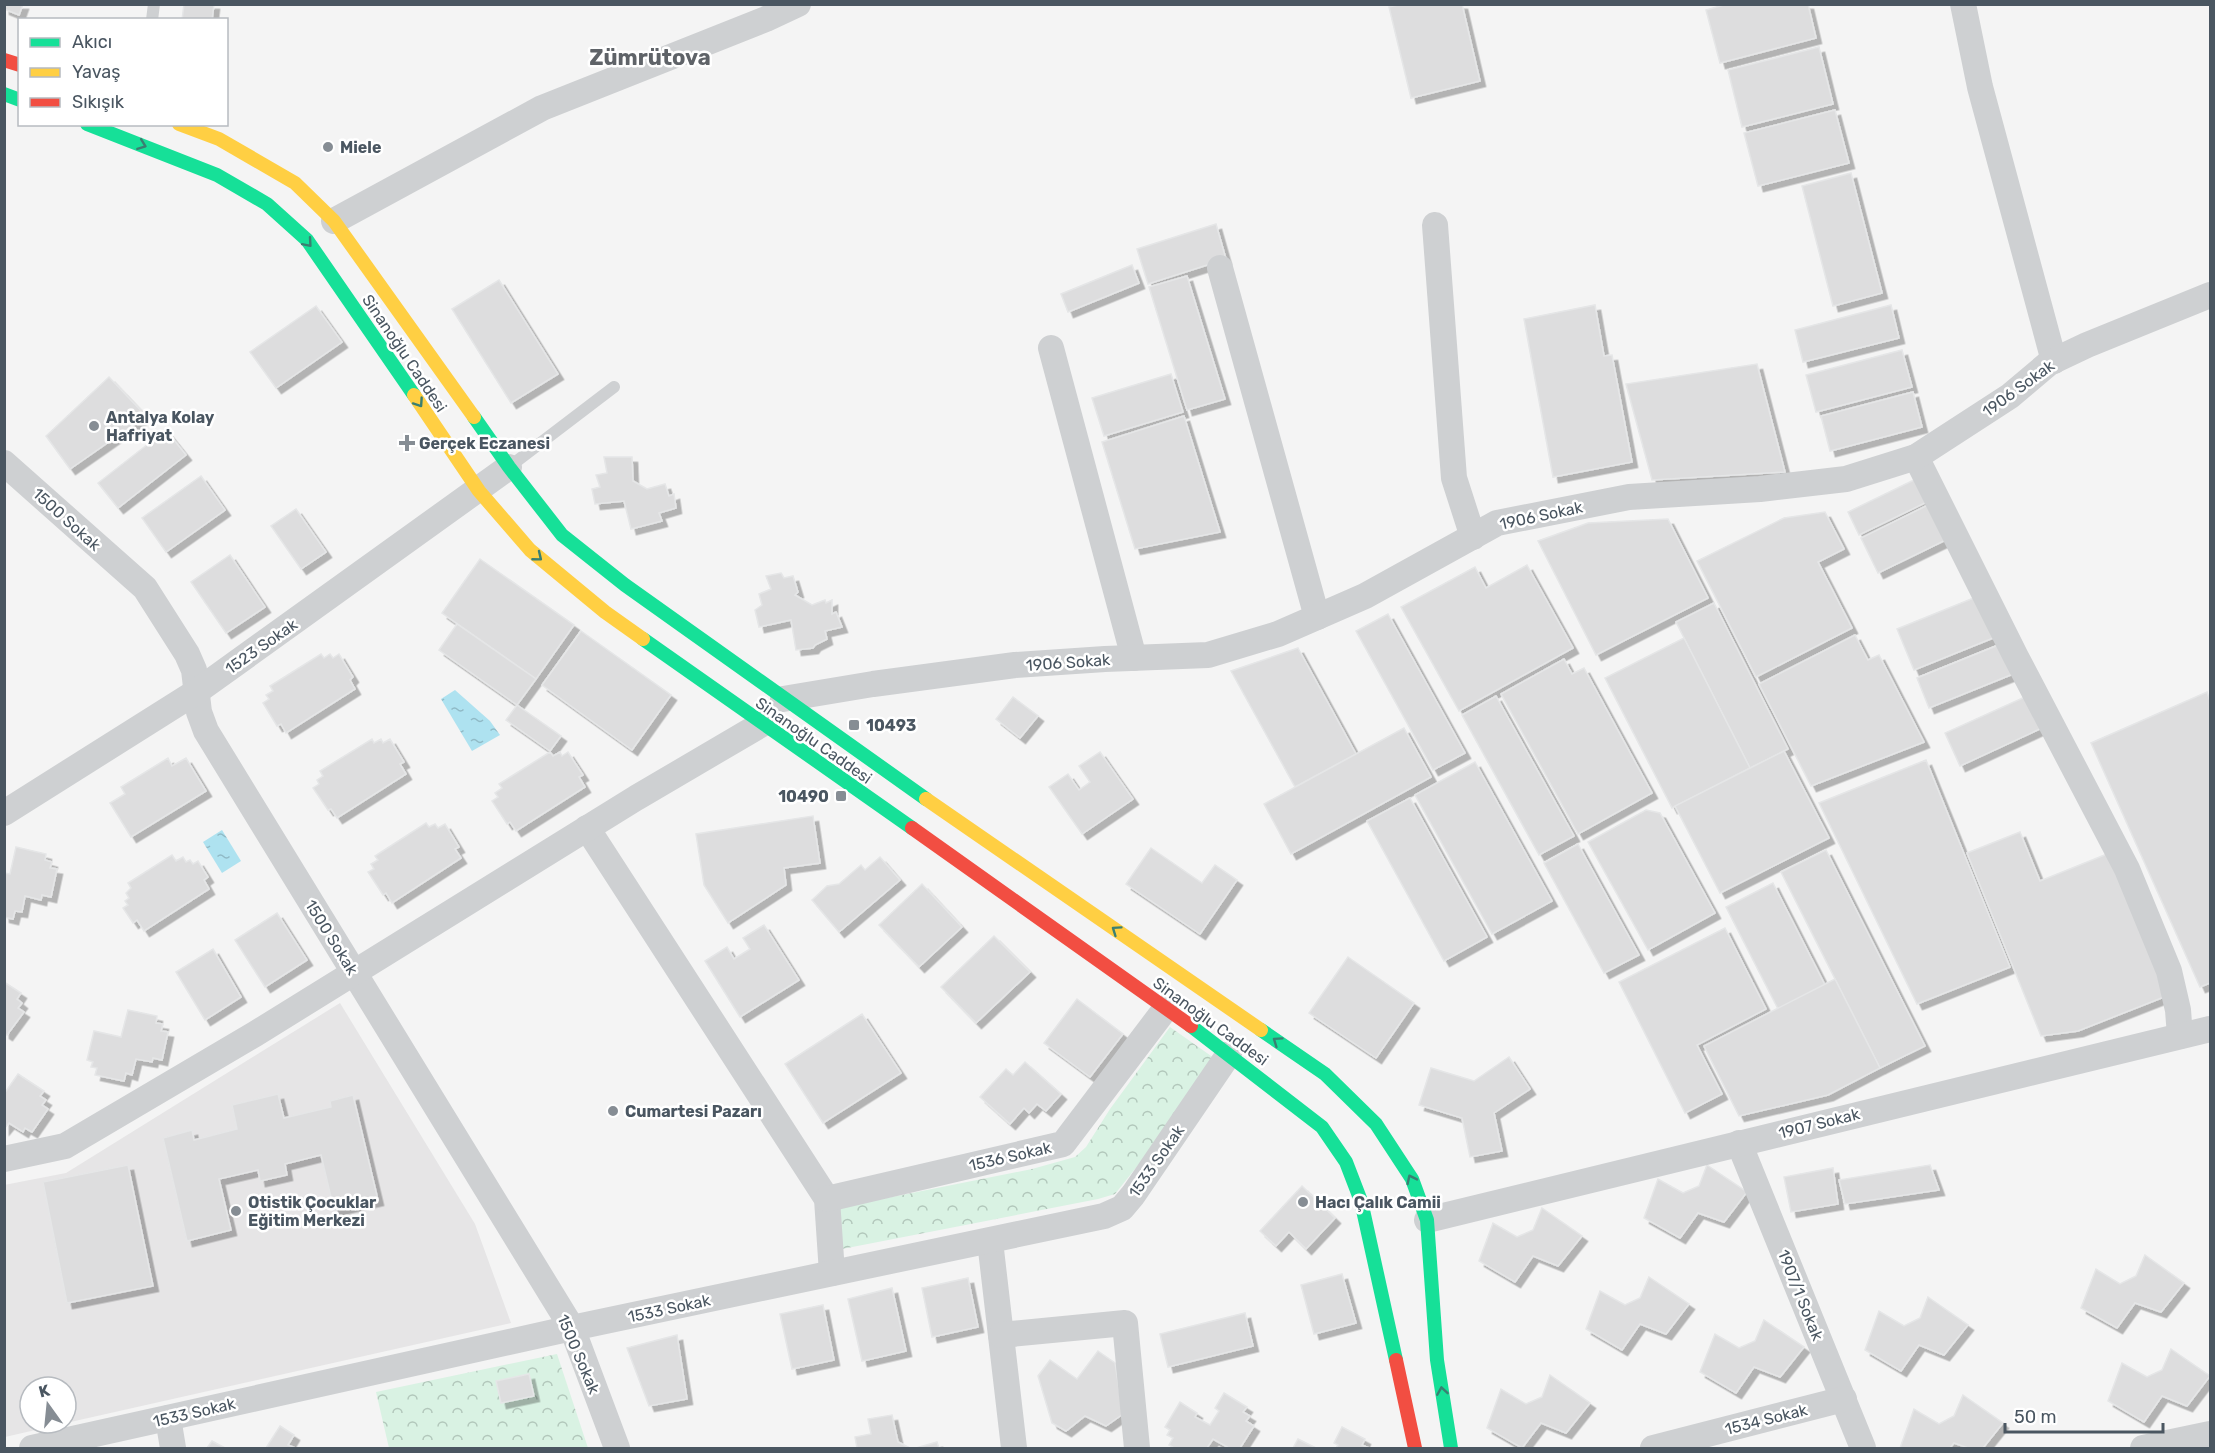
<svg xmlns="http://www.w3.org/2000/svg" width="2215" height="1453" font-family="Rubik,sans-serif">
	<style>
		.education { fill: #e6e5e6 }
		.park { fill: url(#park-crowns) }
		.water { fill: url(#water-ripples) }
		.building { fill: #ddddde; stroke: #e5e6e7; stroke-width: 1.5; filter: url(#shadow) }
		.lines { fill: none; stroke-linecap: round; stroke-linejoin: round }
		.lane { stroke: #ced0d2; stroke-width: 12 }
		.street { stroke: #ced0d2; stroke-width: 26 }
		.fast { stroke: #16e098; stroke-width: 14 }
		.slow { stroke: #ffcf43; stroke-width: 14 }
		.jam { stroke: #f24e42; stroke-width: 14 }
		.oneway { stroke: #3a7f72 }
		.poi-dot { fill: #868d94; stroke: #fff; stroke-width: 2 }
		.labels { text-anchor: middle; stroke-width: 5; stroke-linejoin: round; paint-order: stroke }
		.poi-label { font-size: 16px; font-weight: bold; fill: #4a5661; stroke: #fff; text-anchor: start }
		.street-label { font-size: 16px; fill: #4a5661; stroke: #fff }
		.district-label { font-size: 22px; font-weight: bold; fill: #5f6368; stroke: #fff }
	</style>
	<defs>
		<pattern id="park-crowns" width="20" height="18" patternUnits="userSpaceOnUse" patternTransform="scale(1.5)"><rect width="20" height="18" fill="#d9f2e3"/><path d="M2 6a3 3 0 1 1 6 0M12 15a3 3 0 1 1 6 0" fill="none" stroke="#b2c7bb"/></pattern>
		<pattern id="water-ripples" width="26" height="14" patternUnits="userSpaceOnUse" patternTransform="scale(1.5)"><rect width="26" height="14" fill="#aee2f0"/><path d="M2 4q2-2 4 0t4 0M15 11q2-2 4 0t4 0" fill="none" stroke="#90bac6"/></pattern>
		<filter id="shadow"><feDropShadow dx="5.5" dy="5.5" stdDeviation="0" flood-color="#0004"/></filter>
	</defs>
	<rect width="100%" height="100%" fill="#f4f4f4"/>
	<path class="education" d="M340,1003l135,221 36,99 -445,100v-36h-36v36h36l-61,14 -1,-252 62,-12z"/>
	<g class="park">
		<path d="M1170,1027l44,31 -48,72 -51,64 -17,5 -256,50 -5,-41 195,-39 43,-12 11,-10 24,-38z"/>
		<path d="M557,1354l31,94h-199l-13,-56z"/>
	</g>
	<g class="water">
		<path d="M455,690l35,31 10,14 -28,16 -31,-52z"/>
		<path d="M222,830l19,31 -19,12 -19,-31z"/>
	</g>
	<g class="building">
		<path d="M4,4h19l-4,11 -15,-6z"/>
		<path d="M184,4h30l-2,16h-30z"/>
		<path d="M1402,4h60l18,77 -69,17 -22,-91z"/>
		<path d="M1727,4h81l8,34 -96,25 -14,-53z"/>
		<path d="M1819,47l14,57 -91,23 -14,-57z"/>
		<path d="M1835,110l14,53 -91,23 -14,-53z"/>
		<path d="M1851,173l31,120 -49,13 -31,-120z"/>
		<path d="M1216,224l10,35 -78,25 -11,-35z"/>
		<path d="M1132,265l7,18 -71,29 -7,-18z"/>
		<path d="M1187,276l38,123 -38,11 -38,-123z"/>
		<path d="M499,280l59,94 -47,29 -59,-94z"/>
		<path d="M1595,305l9,51 8,-1 20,107 -79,15 -29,-158z"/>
		<path d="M1891,305l8,33 -96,24 -8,-32z"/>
		<path d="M316,306l26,36 -66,46 -26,-36z"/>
		<path d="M1902,350l10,37 -96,25 -10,-37z"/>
		<path d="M1757,364l28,108 -133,8 -26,-96z"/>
		<path d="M1171,374l12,38 -79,24 -12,-38z"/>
		<path d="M109,377l37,39 -76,53 -24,-33z"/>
		<path d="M1913,392l9,35 -92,24 -9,-35z"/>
		<path d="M1184,416l36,116 -85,17 -33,-107z"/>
		<path d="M166,430l20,25 -68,53 -20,-25z"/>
		<path d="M604,457h28l1,24 14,8 18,-5 4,12 5,-2 2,14 -17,5 3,8 -31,8 -7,-28 -29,3 -3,-15 8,-2 -4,-12 11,-2z"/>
		<path d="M201,476l24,34 -59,42 -24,-34z"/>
		<path d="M1920,477l11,23 -72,35 -11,-23z"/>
		<path d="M1932,503l18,35 -72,35 -17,-35z"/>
		<path d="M296,509l30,43 -25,17 -30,-43z"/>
		<path d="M1825,512l19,37 -26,13 34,66 -96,49 -59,-116 87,-43z"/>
		<path d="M1668,519l40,79 -112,57 -58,-114 50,-18z"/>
		<path d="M230,555l35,52 -39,26 -35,-51z"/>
		<path d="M480,559l94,66 -38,54 -94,-66z"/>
		<path d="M1527,565l46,83 -114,63 -58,-104 74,-40 11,21z"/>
		<path d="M781,573l3,5 9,-2 5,16 -3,3 17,10 13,-5 1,3 6,-3v14l4,-2 6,15 -17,4 2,8 -12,6 -2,3 -17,2 -5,-30 -32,7 -4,-17 7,-5 -3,-11 12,-5 -5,-13z"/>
		<path d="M1981,595l17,41 -84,34 -17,-41z"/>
		<path d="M1714,603l74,146 -38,19 -74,-146z"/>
		<path d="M1388,614l77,139 -32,17 -77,-139z"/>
		<path d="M457,624l79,55 -19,26 -78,-55z"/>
		<path d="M581,631l90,64 -39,55 -90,-65z"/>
		<path d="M1855,635l13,25 11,-5 45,87 -113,44 -52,-102z"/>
		<path d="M1684,638l66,130 -78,40 -67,-130z"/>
		<path d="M2001,644l12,30 -84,34 -12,-30z"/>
		<path d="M1298,648l58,106 -61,33 -64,-116z"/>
		<path d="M321,654l3,4 6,-4 3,4 6,-4 14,23 -3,3 5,9 -69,44 -5,-9 -4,2 -14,-23 6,-4 -3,-4 7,-4 -3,-5z"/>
		<path d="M1564,659l8,15 12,-6 68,125 -74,41 -77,-140z"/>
		<path d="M2207,692l3,9v282l-10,4 -109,-244z"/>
		<path d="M1496,696l78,140 -35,19 -77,-140z"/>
		<path d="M2027,696l15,32 -82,38 -15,-33z"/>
		<path d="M1013,697l25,19 -18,22 -24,-19z"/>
		<path d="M517,705l44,31 -11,15 -44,-31z"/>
		<path d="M1404,728l27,49 -140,77 -27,-50z"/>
		<path d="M372,739l2,4 7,-4 2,4 7,-4 14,23 -4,2 6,10 -69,44 -6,-9 -3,1 -15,-22 6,-4 -2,-4 6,-4 -3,-5z"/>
		<path d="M1784,751l45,87 -109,55 -45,-87z"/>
		<path d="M550,752l3,4 7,-4 2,4 6,-4 15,23 -4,2 6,10 -69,44 -6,-9 -3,2 -15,-23 6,-4 -3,-4 7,-5 -3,-4z"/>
		<path d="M1100,752l33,47 -51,35 -33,-47 19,-13 11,16 11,-8 -11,-16z"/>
		<path d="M168,758l4,8 14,-8 20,33 -75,46 -21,-34 15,-9 -4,-7z"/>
		<path d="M1926,760l84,207 -93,37 -98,-201z"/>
		<path d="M1475,762l77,139 -60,33 -77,-139z"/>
		<path d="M1410,798l77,139 -43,24 -77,-140z"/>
		<path d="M1646,810l14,3 55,100 -67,37 -60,-108z"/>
		<path d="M813,816l7,47 -36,5 2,17 -58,38 -24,-38 -8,-51z"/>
		<path d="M426,823l3,4 6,-3 3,4 7,-4 14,23 -4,2 6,9 -69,45 -6,-10 -3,2 -15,-23 6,-3 -3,-5 7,-4 -3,-4z"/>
		<path d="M2020,832l20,49 67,-27 67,139 -96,38 -37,5 -74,-183z"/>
		<path d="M1578,844l61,111 -35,18 -60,-110z"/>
		<path d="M16,847l30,7 -1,6 7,2 -2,6 7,1 -6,28 -9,-2 -1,5 -16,-4 -3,16 -7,-1 -2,8 -9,-2v-44l6,1z"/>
		<path d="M1151,848l51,35 13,-18 22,15 -37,54 -74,-50z"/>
		<path d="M1826,850l99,196 -45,22 -99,-196z"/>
		<path d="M172,855l4,6 7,-4 3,5 4,-2 3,4 5,-3 10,16 -4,3 5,9 -65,42 -7,-11 -4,3 -10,-15 5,-3 -3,-4 4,-3 -3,-5 5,-5 -3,-5z"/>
		<path d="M880,857l20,23 -61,52 -27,-32 15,-14 12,-2 22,-19 4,5z"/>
		<path d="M1773,883l52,102 -47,24 -52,-102z"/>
		<path d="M922,884l40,43 -43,40 -40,-42z"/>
		<path d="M277,913l30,47 -42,27 -30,-47z"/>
		<path d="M764,925l35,55 -59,37 -35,-56 22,-14 7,12 16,-10 -7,-11z"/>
		<path d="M1725,928l41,81 -69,36 25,49 -37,19 -66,-131z"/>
		<path d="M994,936l36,36 -54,51 -35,-36z"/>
		<path d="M213,949l28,48 -36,23 -29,-48z"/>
		<path d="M1348,957l66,46 -38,55 -67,-45z"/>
		<path d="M1835,979l45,89 -52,27 -89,21 -35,-70z"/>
		<path d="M4,982l17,11 -4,6 5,4 -4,5 6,4 -17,23 -3,-2z"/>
		<path d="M1077,999l46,35 -33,43 -46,-34z"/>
		<path d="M128,1010l29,6 -1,7 7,1 -2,7 7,1 -6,28 -9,-2 -1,4 -16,-3 -4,16 -6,-2 -2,8 -29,-6 2,-7 -6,-1 2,-5 -6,-2 7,-29 27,6z"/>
		<path d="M862,1014l39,59 -78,50 -38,-59z"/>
		<path d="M1509,1057l21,32 -36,24 8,38 -32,6 -8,-39 -43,-13 12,-37 43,13z"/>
		<path d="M1025,1062l36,32 -15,17 -9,-7 -8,9 -5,-5 -14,16 -30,-27 26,-28 7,6z"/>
		<path d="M18,1074l26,17 -4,5 6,4 -4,5 6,4 -16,23 -7,-4 -2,4 -14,-9 -5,6v-35z"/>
		<path d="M278,1094l6,24 47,-11 -1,-6 23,-6 25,105 -44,10 -13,-55 -36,9 2,11 -27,6 -2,-11 -39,9 12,51 -44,11 -24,-103 29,-8 2,10 43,-11 -5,-24z"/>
		<path d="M128,1165l25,121 -86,17 -24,-121z"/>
		<path d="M1707,1165l40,27 -23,30 -26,-9 -18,25 -36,-20 14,-39 25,14 16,-7z"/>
		<path d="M1930,1165l9,25 -94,14 -6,-24z"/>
		<path d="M1833,1168l5,36 -47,8 -7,-35z"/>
		<path d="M1302,1186l33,32 -29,31 -17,-17 -13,14 -16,-15z"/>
		<path d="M1542,1208l40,28 -24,30 -25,-10 -18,26 -36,-21 14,-38 24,14 16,-7z"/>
		<path d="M2145,1255l39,28 -23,29 -26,-9 -18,25 -36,-20 15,-39 24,15 16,-8z"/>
		<path d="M1342,1274l14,49 -42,11 -13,-49z"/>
		<path d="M1649,1277l40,27 -23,30 -26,-10 -18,26 -36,-21 14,-38 25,14 15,-7z"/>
		<path d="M968,1278l10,49 -46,10 -10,-49z"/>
		<path d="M892,1288l14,63 -44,10 -14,-62z"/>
		<path d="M1928,1297l40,28 -24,30 -25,-10 -18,26 -36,-21 14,-39 25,15 16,-8z"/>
		<path d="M823,1305l11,55 -42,9 -12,-55z"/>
		<path d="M1245,1313l8,33 -85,21 -8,-33z"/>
		<path d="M1764,1320l40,27 -24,30 -26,-10 -18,26 -36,-21 15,-38 24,14 16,-7z"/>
		<path d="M677,1335l10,64 -38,7 -22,-58z"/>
		<path d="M2171,1349l39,27 -23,30 -25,-10 -18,26 -36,-21 14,-38 25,14 15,-7z"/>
		<path d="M1098,1351l17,12 8,51 -17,12 -21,-10 -19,15 -14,-8 -14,-47 12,-16 27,19z"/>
		<path d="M529,1374l5,22 -33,7 -5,-22z"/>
		<path d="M1550,1375l40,28 -24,30 -25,-10 -19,25 -35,-20 14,-39 25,15 16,-7z"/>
		<path d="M1224,1393l23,14 -4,5 7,4 -4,5 8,5 -14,22h-11l-16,-9 -6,9h-33l-5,-3 4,-7 -6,-3 3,-5 -5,-3 15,-25 17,11 -2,4 15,8 9,-14 -4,-3z"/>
		<path d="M1963,1395l40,28 -20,25h-15l-14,-5 -4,5h-50l14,-39 25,15 15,-8z"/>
		<path d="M892,1415l6,27 12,6h-53l-2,-11 16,-3 -3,-15z"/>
		<path d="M280,1426l14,9 -6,10 7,3h-29z"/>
		<path d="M1342,1427l23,12 -3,6 7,3h-33l2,-3 -4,-2z"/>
		<path d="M1298,1439l18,9h-23z"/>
		<path d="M212,1441l13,7h-18z"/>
		<path d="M937,1442l2,6h-23z"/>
	</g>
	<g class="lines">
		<g class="lane">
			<path d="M152,20l2,-16"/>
			<path d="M509,467l105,-80"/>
		</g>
		<g class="street">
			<path d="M1963,4l17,83 74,274"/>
			<path d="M334,221l208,-113 224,-89 32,-15"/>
			<path d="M1435,225l19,253 19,59"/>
			<path d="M1220,268l97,349"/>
			<path d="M1051,348l83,310"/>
			<path d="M1916,457l100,200 111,212 42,102 9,39 2,26"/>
			<path d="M4,463l141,125 42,66 7,16 5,42 7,19 366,597 45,120"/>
			<path d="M783,699l90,-15 142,-19 90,-6 103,-4 70,-21 87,-38 132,-73 132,-26 131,-8 86,-10 70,-22 94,-61 39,-33 38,-18 123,-50"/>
			<path d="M4,813l192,-121 313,-225"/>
			<path d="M587,828l240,371 5,74"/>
			<path d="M1739,1143l124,305"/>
			<path d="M4,1159l61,-13 190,-112 381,-236 126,-74"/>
			<path d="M827,1199l236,-55 103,-136"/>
			<path d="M1427,1220l783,-191"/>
			<path d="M990,1241l24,207"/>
			<path d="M1001,1335l124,-12 12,125"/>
			<path d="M168,1418l5,30"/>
			<path d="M32,1448l540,-120 532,-112 18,-8 11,-13 96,-141"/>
			<path d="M1653,1448l191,-49"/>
			<path d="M2143,1448l67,-14"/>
		</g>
		<g class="fast">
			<path d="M4,94l16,6"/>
			<path d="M87,124l130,51 50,29 40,36 107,155"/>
			<path d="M474,417l35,50 53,68 63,50 301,214"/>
			<path d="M643,639l269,189"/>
			<path d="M1191,1026l131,101 24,35 15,39 35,159"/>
			<path d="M1261,1030l64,44 51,50 36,55 15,41 10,140 14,88"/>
		</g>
		<g class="slow">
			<path d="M179,124l40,15 76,44 39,38 140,196"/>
			<path d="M414,395l65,96 51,59 75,62 38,27"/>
			<path d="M926,799l335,231"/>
		</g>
		<g class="jam">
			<path d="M4,60l16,5"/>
			<path d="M912,828l279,198"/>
			<path d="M1396,1360l19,88"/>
		</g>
	</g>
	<defs><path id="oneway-chevron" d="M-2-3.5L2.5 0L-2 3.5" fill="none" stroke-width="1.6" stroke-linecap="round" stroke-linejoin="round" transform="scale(1.5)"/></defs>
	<g class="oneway">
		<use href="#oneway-chevron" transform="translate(142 145) rotate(21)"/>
		<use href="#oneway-chevron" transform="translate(308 243) rotate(49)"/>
		<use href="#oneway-chevron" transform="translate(419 403) rotate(56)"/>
		<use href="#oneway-chevron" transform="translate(538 557) rotate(39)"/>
		<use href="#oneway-chevron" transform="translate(1116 930) rotate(-145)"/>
		<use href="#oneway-chevron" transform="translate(1277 1041) rotate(-145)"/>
		<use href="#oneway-chevron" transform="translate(1411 1179) rotate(-116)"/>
		<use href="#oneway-chevron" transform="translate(1442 1391) rotate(-99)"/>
	</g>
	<g class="poi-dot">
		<circle cx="328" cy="147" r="6"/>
		<circle cx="94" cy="426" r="6"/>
		<path d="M404 434h6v6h6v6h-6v6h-6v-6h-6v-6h6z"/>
		<rect x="848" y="719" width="12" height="12" rx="3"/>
		<rect x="835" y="790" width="12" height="12" rx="3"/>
		<circle cx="613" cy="1111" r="6"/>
		<circle cx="1303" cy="1202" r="6"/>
		<circle cx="236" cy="1211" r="6"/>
	</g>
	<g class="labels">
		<g class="poi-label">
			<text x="340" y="153">Miele</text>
			<text x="106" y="423">Antalya Kolay<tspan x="106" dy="18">Hafriyat</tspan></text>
			<text x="419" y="449">Gerçek Eczanesi</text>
			<text x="866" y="731">10493</text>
			<text x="829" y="802" text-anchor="end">10490</text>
			<text x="625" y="1117">Cumartesi Pazarı</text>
			<text x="248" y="1208">Otistik Çocuklar<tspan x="248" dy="18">Eğitim Merkezi</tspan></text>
			<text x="1315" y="1208">Hacı Çalık Camii</text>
		</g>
		<g class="street-label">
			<text transform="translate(405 353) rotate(56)" y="6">Si̇nanoğlu Caddesi</text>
			<text transform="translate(2018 388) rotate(-36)" y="6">1906 Sokak</text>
			<text transform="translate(1541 515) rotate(-12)" y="6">1906 Sokak</text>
			<text transform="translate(67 519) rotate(42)" y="6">1500 Sokak</text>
			<text transform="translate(261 646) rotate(-35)" y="6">1523 Sokak</text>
			<text transform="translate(1068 662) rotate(-4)" y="6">1906 Sokak</text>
			<text transform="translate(814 740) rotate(35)" y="6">Si̇nanoğlu Caddesi</text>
			<text transform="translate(332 937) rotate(58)" y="6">1500 Sokak</text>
			<text transform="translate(1211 1021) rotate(36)" y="6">Si̇nanoğlu Caddesi</text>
			<text transform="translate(1819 1123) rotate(-14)" y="6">1907 Sokak</text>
			<text transform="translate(1010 1156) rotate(-13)" y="6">1536 Sokak</text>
			<text transform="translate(1156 1161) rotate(-55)" y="6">1533 Sokak</text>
			<text transform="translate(1801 1295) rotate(68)" y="6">1907/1 Sokak</text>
			<text transform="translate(669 1308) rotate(-12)" y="6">1533 Sokak</text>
			<text transform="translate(579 1354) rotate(67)" y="6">1500 Sokak</text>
			<text transform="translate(194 1412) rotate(-13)" y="6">1533 Sokak</text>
			<text transform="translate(1766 1419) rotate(-14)" y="6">1534 Sokak</text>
		</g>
		<g class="district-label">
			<text x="650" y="65">Zümrütova</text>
		</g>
	</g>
	<rect width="2215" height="1453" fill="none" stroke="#4a5661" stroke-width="12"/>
	<rect x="18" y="18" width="210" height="108" fill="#ffffff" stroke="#b7bbc0" stroke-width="1.5"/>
	<rect x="30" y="38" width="30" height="9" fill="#16e098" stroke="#b7bbc0" stroke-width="1.5"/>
	<text x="72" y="48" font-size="18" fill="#4a5661">Akıcı</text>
	<rect x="30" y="68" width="30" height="9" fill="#ffcf43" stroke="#b7bbc0" stroke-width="1.5"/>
	<text x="72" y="78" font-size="18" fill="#4a5661">Yavaş</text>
	<rect x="30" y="98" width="30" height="9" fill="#f24e42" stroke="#b7bbc0" stroke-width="1.5"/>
	<text x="72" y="108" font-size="18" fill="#4a5661">Sıkışık</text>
	<g transform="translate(48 1405) rotate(345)"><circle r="28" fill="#ffffff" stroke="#b7bbc0" stroke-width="1.5"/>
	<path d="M0-4.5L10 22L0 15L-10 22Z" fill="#868d94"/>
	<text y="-9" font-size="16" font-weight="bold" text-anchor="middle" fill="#4a5661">K</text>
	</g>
	<path d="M2005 1423v9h158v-9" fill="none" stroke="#4a5661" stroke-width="3"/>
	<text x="2014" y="1423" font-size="18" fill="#4a5661" stroke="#ffffff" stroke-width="4.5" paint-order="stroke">50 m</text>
</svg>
